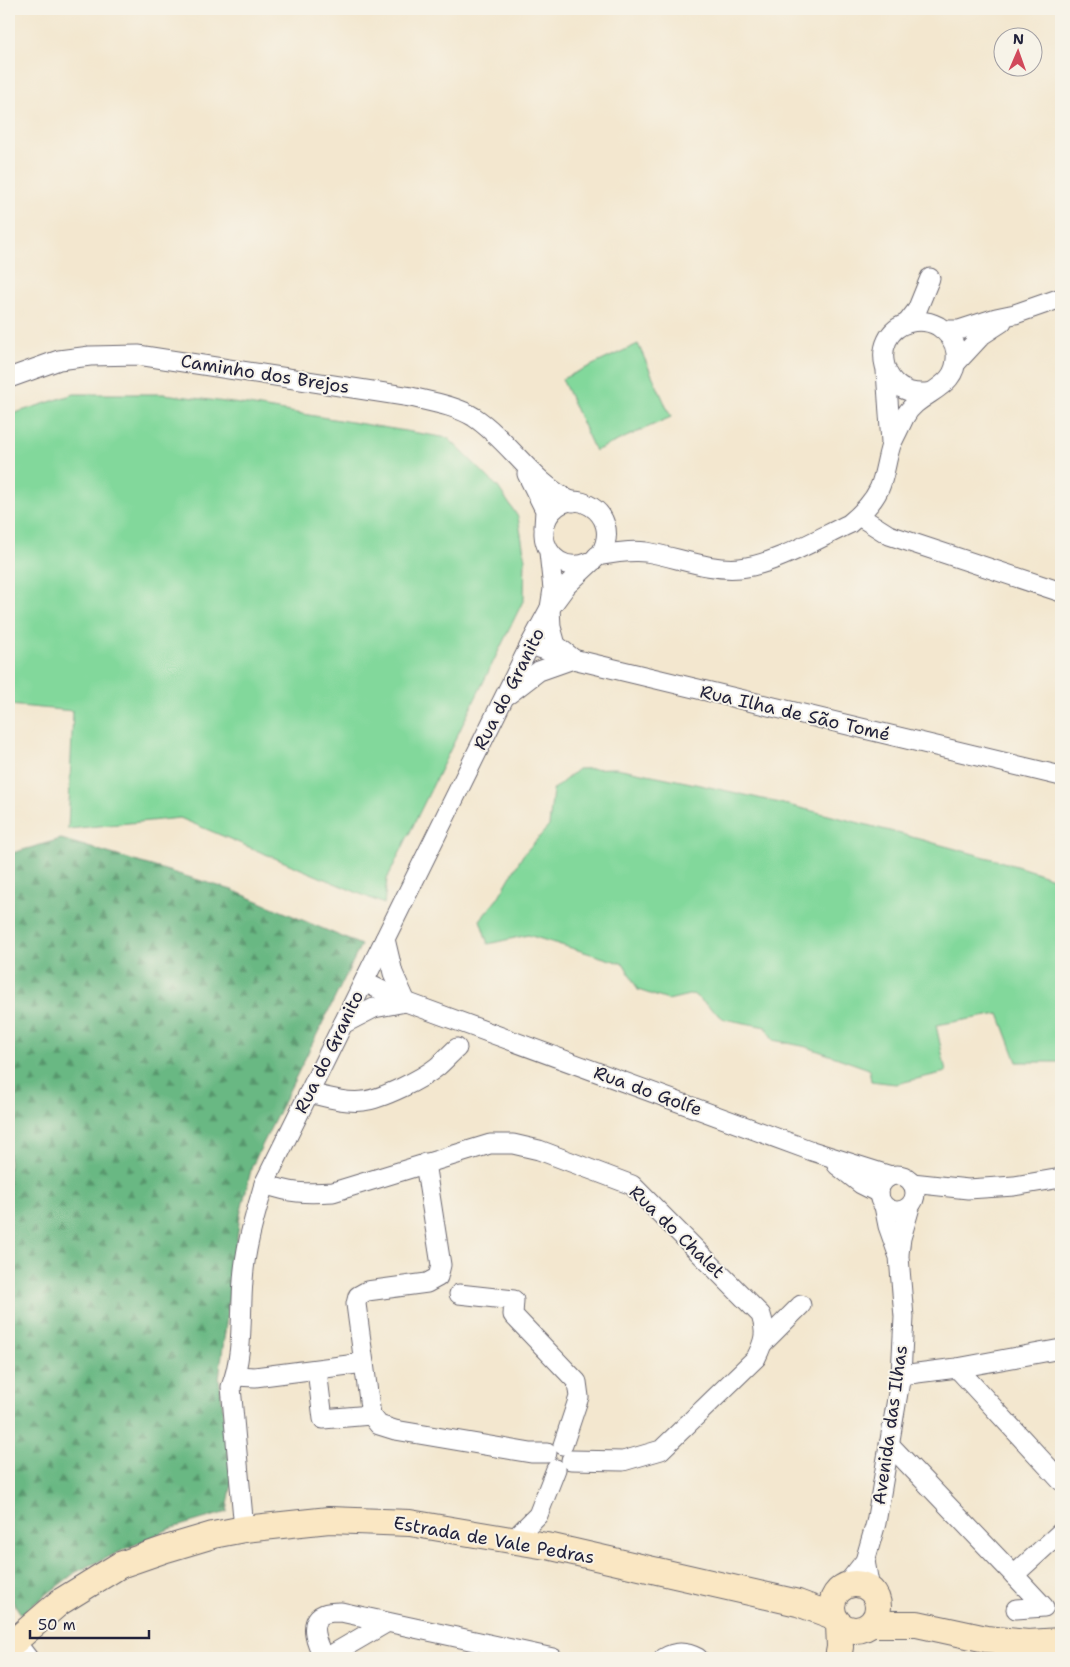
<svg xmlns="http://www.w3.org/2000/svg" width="1070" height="1667" font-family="'Shantell Sans',sans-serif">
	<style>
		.grass { fill: #82d89b; stroke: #527d6b }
		.forest { fill: url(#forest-firs); stroke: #466d5f }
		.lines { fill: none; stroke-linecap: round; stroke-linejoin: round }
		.street-casing { stroke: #6b676f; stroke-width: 21 }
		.secondary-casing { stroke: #6b676f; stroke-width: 28 }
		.street { stroke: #fff; stroke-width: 19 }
		.secondary { stroke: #fae7c3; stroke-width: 26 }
		.labels { text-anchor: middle; stroke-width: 4; stroke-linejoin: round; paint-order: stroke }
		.street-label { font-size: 18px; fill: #22223b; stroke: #f7f3e8 }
	</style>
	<defs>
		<pattern id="forest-firs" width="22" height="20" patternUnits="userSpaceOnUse" patternTransform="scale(1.25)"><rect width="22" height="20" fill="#69b883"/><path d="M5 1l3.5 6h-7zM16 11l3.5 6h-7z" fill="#56956c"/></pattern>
	</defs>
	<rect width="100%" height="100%" fill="#f7f3e8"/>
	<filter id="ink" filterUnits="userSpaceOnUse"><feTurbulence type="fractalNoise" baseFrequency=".02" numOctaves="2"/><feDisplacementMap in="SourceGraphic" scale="10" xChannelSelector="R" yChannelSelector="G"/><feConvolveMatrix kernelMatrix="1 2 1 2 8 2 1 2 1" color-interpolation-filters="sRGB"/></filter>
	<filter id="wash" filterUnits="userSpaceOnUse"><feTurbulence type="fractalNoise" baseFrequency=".0096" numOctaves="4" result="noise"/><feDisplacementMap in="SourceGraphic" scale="20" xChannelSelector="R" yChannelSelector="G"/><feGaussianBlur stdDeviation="1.12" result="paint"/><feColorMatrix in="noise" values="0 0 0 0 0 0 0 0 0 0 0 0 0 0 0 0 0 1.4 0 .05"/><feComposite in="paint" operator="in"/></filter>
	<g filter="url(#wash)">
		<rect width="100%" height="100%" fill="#f3e7cf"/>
		<g class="grass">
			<path d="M638,344l33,73 -76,34 -33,-72z"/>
			<path d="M74,394h90l84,11 200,33 50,49 20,30 7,41 -1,41 -137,280 -3,25 -204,-86 -112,11 5,-118 -64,-6v-290z"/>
			<path d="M616,768c106,20 210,45 314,74 44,12 88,23 131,39v181h-44l-18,-48 -63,11 10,47 -50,12 -25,-3 -2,-12 -62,-22 -34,-7 -7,-13 -42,-8 -31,-25 -25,6 -30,-10 -14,-26 -96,-29 -40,9 -8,-24 18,-22 25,-43 26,-29 4,-36 25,-21z"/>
		</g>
		<path class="forest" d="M61,839l171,51 129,55 -109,221 -12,49 -21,163 13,103 -5,31 -58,17 -93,43 -55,42 -12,-18v-742z"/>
	</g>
	<g filter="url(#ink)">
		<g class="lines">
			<defs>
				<g id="street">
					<path d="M907,323l10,-13 13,-32"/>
					<path d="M944,330h15l37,-12 19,-4 46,-16"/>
					<path d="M956,363l26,-28 20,-13"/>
					<path d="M886,371l5,71"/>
					<path d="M9,378l50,-18 31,-4 48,-1 273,42c21,5 45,9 63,20 36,24 59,67 99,85"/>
					<path d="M527,474l18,36 -1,17"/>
					<path d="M859,516l30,19 172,57"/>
					<path d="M549,552l4,37 -3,19 1,19 5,18 15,12"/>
					<path d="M597,556c16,-3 33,-6 49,-4 31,5 63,19 94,16 33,-3 79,-30 109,-44 11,-9 24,-22 30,-35 6,-13 7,-29 12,-44 4,-9 9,-18 13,-27 14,-28 55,-27 52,-65 -1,-12 -9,-21 -18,-27 -9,-5 -20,-6 -30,-3 -41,12 -28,79 23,69"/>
					<path d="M530,645l43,14 488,117"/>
					<path d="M509,694l30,-23 34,-12"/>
					<path d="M364,982l42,20 406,149 79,25"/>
					<path d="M343,1024l31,-16 32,-6 -13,-29 -8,-34"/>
					<path d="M309,1093c17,4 36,10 54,8 19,-2 59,-22 74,-34 7,-6 13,-13 20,-19"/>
					<path d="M425,1163l16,102 -3,12 -11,6 -60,8 -9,5 -2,8 15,111 8,10 16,5 136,23h16"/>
					<path d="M837,1165l24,19 18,9"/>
					<circle cx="897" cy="1193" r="18"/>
					<path d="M912,1183l56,6 46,-3 47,-8"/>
					<path d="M264,1184c27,9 40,10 69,8l157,-48h23l26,6 93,35 129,130c6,18 3,27 -5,43l-95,92 -38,11 -52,-1"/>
					<path d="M899,1254l2,-16 9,-31"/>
					<path d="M459,1294l55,6 -1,15 64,67 2,15 -16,48"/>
					<path d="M763,1343l38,-38"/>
					<path d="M957,1368l104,113"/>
					<path d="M317,1370l6,49 48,-4"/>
					<path d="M901,1375l56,-7 104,-19"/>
					<path d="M235,1376l20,1 109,-14"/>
					<path d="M889,1444l125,131 47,-43"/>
					<path d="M244,1529l-13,-142c13,-34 9,-71 12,-106 2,-34 12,-65 21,-97l266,-539 20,-37 17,-23 34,-32c23,-41 -33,-72 -53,-36 -12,22 4,51 30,48 5,0 10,-3 15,-4"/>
					<path d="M512,1541l26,-26 18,-46"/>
					<path d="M865,1561l5,28"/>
					<path d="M1014,1575l30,32 -28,2"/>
					<path d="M846,1585l19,-24 11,-38 25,-148 3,-58 -5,-60 -11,-31 -4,-20"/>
					<path d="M14,1640l14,18"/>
					<path d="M324,1658c-6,-12 -18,-37 0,-44 5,-2 12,-2 17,-2l212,46"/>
					<path d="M326,1658l60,-35"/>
					<path d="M664,1658c11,-7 23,-6 34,0"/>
				</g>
				<g id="secondary">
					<circle cx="855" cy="1607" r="23"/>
					<path d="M872,1624h45l69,15 42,4 33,-2"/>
					<path d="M9,1646l51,-44 60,-37 46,-16 47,-14 31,-6 85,-9 81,3 142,24 246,56 35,13"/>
					<path d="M838,1658l2,-11 -1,-22"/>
				</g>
			</defs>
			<use href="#street" class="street-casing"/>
			<use href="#secondary" class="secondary-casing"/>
			<use href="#street" class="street"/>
			<use href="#secondary" class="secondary"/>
		</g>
	</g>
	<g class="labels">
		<g class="street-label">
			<text transform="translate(265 374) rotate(9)" y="6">Caminho dos Brejos</text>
			<text transform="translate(509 689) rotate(-63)" y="6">Rua do Granito</text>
			<text transform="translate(795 713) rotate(13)" y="6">Rua Ilha de São Tomé</text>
			<text transform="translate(329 1052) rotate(-64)" y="6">Rua do Granito</text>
			<text transform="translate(648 1091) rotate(20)" y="6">Rua do Golfe</text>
			<text transform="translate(677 1232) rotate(44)" y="6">Rua do Chalet</text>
			<text transform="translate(890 1425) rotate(-82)" y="6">Avenida das Ilhas</text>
			<text transform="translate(494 1540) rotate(10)" y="6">Estrada de Vale Pedras</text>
		</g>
	</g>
	<rect width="1070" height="1667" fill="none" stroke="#f7f3e8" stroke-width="30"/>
	<g transform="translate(1018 52) rotate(2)"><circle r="24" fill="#f7f3e8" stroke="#a29fa3"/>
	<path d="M0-4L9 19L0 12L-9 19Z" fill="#d1495b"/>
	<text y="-8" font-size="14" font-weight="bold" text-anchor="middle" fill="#22223b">N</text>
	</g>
	<path d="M30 1630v8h119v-8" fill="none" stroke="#22223b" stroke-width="2.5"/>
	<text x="38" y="1630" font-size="15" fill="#22223b" stroke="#f7f3e8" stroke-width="4" paint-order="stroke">50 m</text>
</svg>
